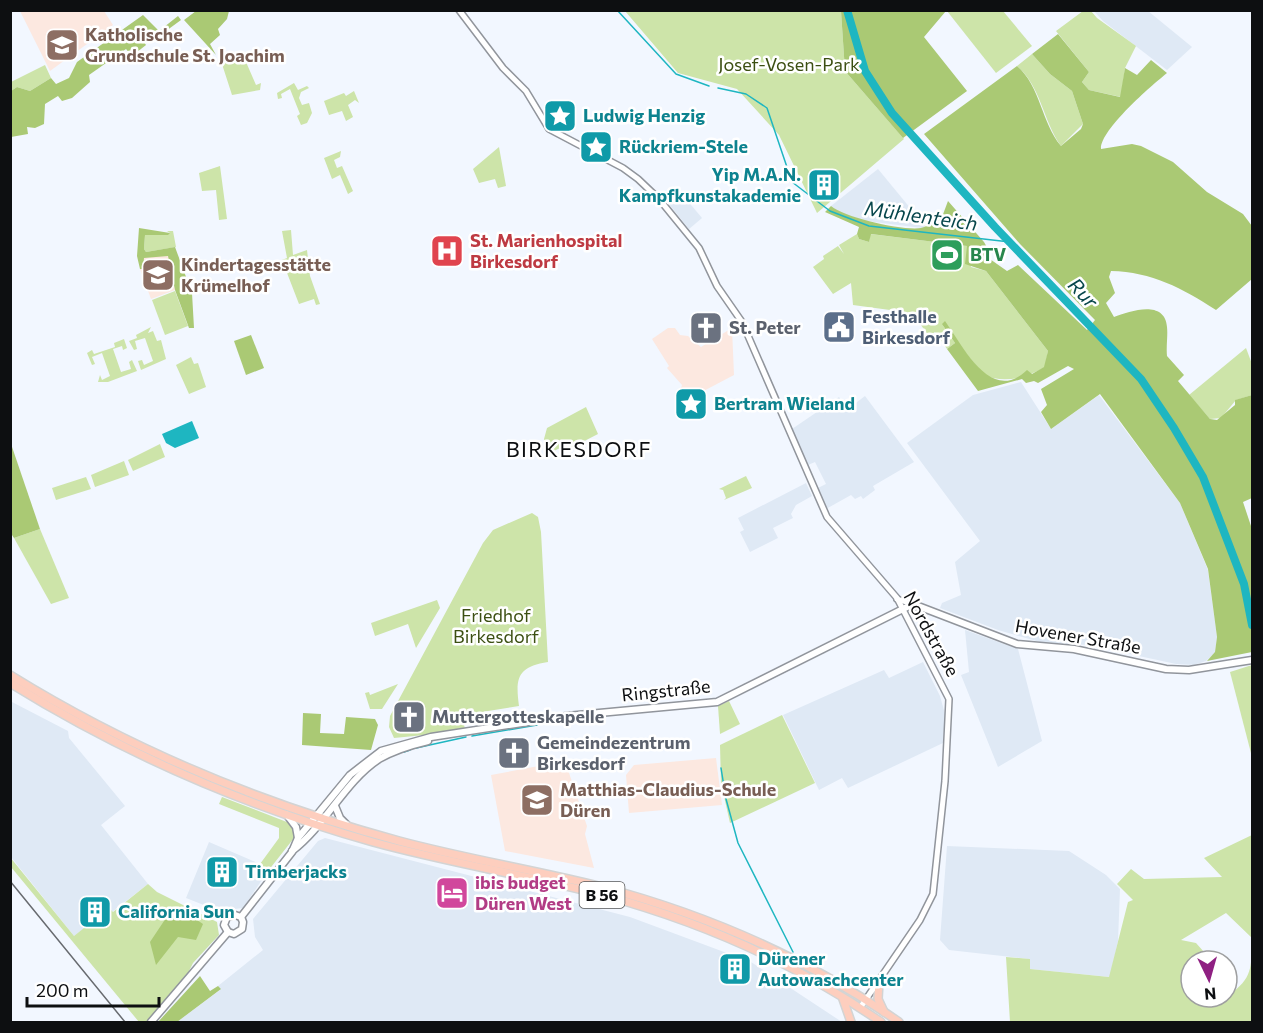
<svg xmlns="http://www.w3.org/2000/svg" width="1263" height="1033" font-family="Commissioner,sans-serif">
	<style>
		.built { fill: #dfe9f5 }
		.education { fill: #fce8e0 }
		.green { fill: #cde4a9; fill-rule: evenodd }
		.forest { fill: #aac974 }
		.water { fill: #1eb6c1 }
		.lines { fill: none; stroke-linecap: round; stroke-linejoin: round }
		.stream { stroke: #1eb6c1; stroke-width: 1.5 }
		.river { stroke: #1eb6c1; stroke-width: 8 }
		.tertiary-casing { stroke: #91959c; stroke-width: 8 }
		.secondary-casing { stroke: #91959c; stroke-width: 9 }
		.primary-casing { stroke: #d3d4d4; stroke-width: 10 }
		.tertiary { stroke: #fff; stroke-width: 5 }
		.secondary { stroke: #fff; stroke-width: 6 }
		.primary { stroke: #fdcebe; stroke-width: 7 }
		.rail { stroke: #686b70; stroke-width: 1.5 }
		.labels { text-anchor: middle; stroke-width: 5; stroke-linejoin: round; paint-order: stroke }
		.shield { fill: #fff; stroke: #565758; stroke-width: 1.5 }
		.shield-label { font-size: 16px; font-weight: bold; fill: #0d0f11 }
		.education-label { font-size: 18px; font-weight: bold; fill: #785e54; stroke: #fff; text-anchor: start }
		.park-label { font-size: 18px; fill: #3c4f12; stroke: #fff }
		.culture-label { font-size: 18px; font-weight: bold; fill: #0d838f; stroke: #fff; text-anchor: start }
		.health-label { font-size: 18px; font-weight: bold; fill: #be3a42; stroke: #fff; text-anchor: start }
		.leisure-label { font-size: 18px; font-weight: bold; fill: #27864d; stroke: #fff; text-anchor: start }
		.service-label { font-size: 18px; font-weight: bold; fill: #4e5e75; stroke: #fff; text-anchor: start }
		.worship-label { font-size: 18px; font-weight: bold; fill: #5b616d; stroke: #fff; text-anchor: start }
		.street-label { font-size: 18px; fill: #0d0f11; stroke: #fff }
		.hotel-label { font-size: 18px; font-weight: bold; fill: #b23c85; stroke: #fff; text-anchor: start }
		.water-label { font-size: 20px; font-style: italic; fill: #07464b; stroke: #fff }
		.quarter-label { font-size: 21px; letter-spacing: 1.5px; fill: #0d0f11; stroke: #fff }
	</style>
	<rect width="100%" height="100%" fill="#f2f7ff"/>
	<g class="built">
		<path d="M1094,11h54l44,36 -25,23 -64,-49z"/>
		<path d="M878,169l47,57 -3,2 -56,-7 -25,-8 -10,-7z"/>
		<path d="M681,193l21,25 -13,11 -20,-25z"/>
		<path d="M1021,382l30,47 48,-34 81,108 28,67 9,67 -2,16 -9,8 -12,4 -18,-1 -88,-19 -48,-3 -42,-12 -58,-22 2,-5 19,-8 -6,-33 25,-21 -73,-98 66,-48z"/>
		<path d="M865,396l49,66 -41,24 2,4 -12,9 -2,-3 -6,3 -4,-4 -25,14 -8,-21 8,-4 -11,-22 -7,3 -16,-36 47,-32 9,12z"/>
		<path d="M806,483l6,13 -16,9 -5,9 2,4 -20,10 5,10 -28,14 -10,-20 4,-2 -6,-12z"/>
		<path d="M965,630l53,19 24,92 -44,26 -37,-92 8,-3z"/>
		<path d="M923,662l17,34 5,18 -2,29 -95,45 -6,-10 -23,12 -36,-75 101,-45 5,8z"/>
		<path d="M12,702l56,29 1,7 56,68 -24,19 47,59 -36,28 -3,-3 -35,27 -63,-79z"/>
		<path d="M325,838l305,79 121,45 91,60h-665l43,-32 -2,-4 45,-36 -8,-13 -2,-18 65,-78z"/>
		<path d="M209,842l51,22 8,7 -25,37 -24,3 -33,-13z"/>
		<path d="M947,846l122,5 37,24 14,14 -2,52 -8,36 -80,-8 -1,-10 -80,-9 -9,-10z"/>
	</g>
	<g class="education">
		<path d="M20,11h84l9,14 -63,46z"/>
		<path d="M160,255l8,1 3,5 4,29 -24,9 -11,-30h3l1,-11z"/>
		<path d="M668,328h7l5,7 8,1 13,11 31,-19 2,47 -38,20 -16,-4 2,-6 -15,-17 2,-2 -17,-27z"/>
		<path d="M716,758l6,47 -93,8 -3,-38 8,-10z"/>
		<path d="M565,761l22,65 -2,8 9,34 -89,-17 -14,-76z"/>
	</g>
	<g class="green">
		<path d="M625,11h216l4,60 59,68 -87,74 -38,-78 -42,-46 -59,-16z"/>
		<path d="M947,11h56l29,35 -36,27z"/>
		<path d="M1083,11h8l6,7 39,28 -11,22 -4,29 -32,-7 -7,-8 7,-10 -33,-41z"/>
		<path d="M236,53l10,9 10,23 5,-2 -1,7 -28,5 -11,-34z"/>
		<path d="M1032,54l18,20 22,17 11,33 -22,22c-18,-25 -20,-60 -44,-80z"/>
		<path d="M45,65l6,13 -21,13 -13,-4 -6,4v-9z"/>
		<path d="M294,83l4,7 9,-4 2,2 -8,4 -2,6 3,7 7,-2 3,10 -5,10 -6,2 -4,-9 3,-2 -10,-25 -9,5 1,4 -4,1 -1,-6z"/>
		<path d="M354,91l5,12 -4,-3 -7,5 5,12 -7,4 -4,-10 -13,4 -5,-14 20,-8 2,3z"/>
		<path d="M499,147l7,39 -8,2 -3,-9 -16,4 -6,-14z"/>
		<path d="M341,151l-1,6 -6,3 3,8 5,-2 11,25 -5,3 -8,-19 -8,4 -8,-21z"/>
		<path d="M220,166l7,53 -8,1 -3,-30 -14,1 -3,-18z"/>
		<path d="M291,230l2,25 14,-5 3,26 10,28 -4,1 -2,-6 -15,5 -17,-44 5,-2 -5,-27z"/>
		<path d="M167,231h6l3,16 -30,5 -2,-3 1,-14 25,-2z"/>
		<path d="M857,234l2,5 10,3 1,-8 98,12 3,21 15,4 62,80 -3,16c-19,11 -41,17 -61,8l-42,-51 13,19 -8,6 -12,-17 -6,4 -17,-23 -59,-8 -2,-22 -18,11 -20,-27 11,-8 -1,-3 15,-10 6,8 -5,-9z"/>
		<path d="M175,291l13,35 -23,9 -13,-35z"/>
		<path d="M151,327l-3,6 5,-2 4,10 4,-1 5,19 -25,11 -3,-9 4,-1 2,5 9,-4 -8,-23 -10,3 2,8 -3,1 -5,-9 8,-3 -1,-3z"/>
		<path d="M124,339l3,9 -4,2 -1,-4 -9,3 8,23 10,-3 -2,-7 3,-2 5,11 -29,11h-10l2,-7 2,5 8,-4 -8,-23 -10,4 3,7 -3,1 -5,-12 5,-3 2,4 21,-7 -1,-4z"/>
		<path d="M1246,348l6,16v31l-16,5 -15,18 -11,1 -21,-24z"/>
		<path d="M191,357l3,7 4,-1 8,24 -17,7 -13,-29z"/>
		<path d="M586,407l12,27 -35,18 -3,-4 -12,6 -4,-15 3,-11z"/>
		<path d="M160,444l5,13 -32,14 -5,-11z"/>
		<path d="M124,461l5,14 -34,12 -4,-12z"/>
		<path d="M746,476l6,12 -28,12 2,-2 -3,-8 -4,-1z"/>
		<path d="M86,477l5,12 -35,11 -4,-12z"/>
		<path d="M532,513l6,4 3,15 7,130c-30,5 -33,15 -29,44l-56,9 2,16 -71,7 -5,-11 1,-11 93,-173 10,-13z"/>
		<path d="M40,529l29,69 -18,6 -37,-66z"/>
		<path d="M437,600l3,8 -24,40 -8,-24 -33,12 -4,-13z"/>
		<path d="M1252,665v92l-22,-85z"/>
		<path d="M398,684l-16,25h-12l-5,-16 4,-1 1,3z"/>
		<path d="M729,701l11,23 -20,10 -2,-28z"/>
		<path d="M782,715l33,68 -85,40 -9,-40 -1,-38z"/>
		<path d="M222,797l70,27 2,14 -26,33 -8,-7 19,-26v-10l-60,-24z"/>
		<path d="M1252,835v187h-242l-4,-65 24,2v10l79,8 19,-75 5,-2 -16,-16 14,-15 13,10 78,-2 -18,-19zM1226,913l26,25c-1,25 2,38 -19,54l-6,-13v18h-36v-36h21l-16,-18 -15,-3z"/>
		<path d="M10,857l64,79 35,-28 4,4 35,-28 9,8 60,30 2,13 -26,28 -5,10 -41,49h-8l-128,-155z"/>
	</g>
	<g class="forest">
		<path d="M196,11h33l-2,8 -9,10 2,6 -10,9 6,11 -32,-35z"/>
		<path d="M841,11h105l-22,26 43,54 -64,47 -58,-67z"/>
		<path d="M143,15l16,16 19,-15 3,4 -26,19 -6,-6 -7,6 4,6 -14,11 -6,-7 -37,26 1,7 -18,16 -10,3 -4,-5 -13,8 -1,20 -9,4 -8,-1 1,7 -17,3v-46l6,-4 13,4 21,-13 5,6 13,-6 8,-16z"/>
		<path d="M1058,34l31,38 -7,10 7,8 31,7 5,-29 12,7 14,-15 16,13c-16,13 -67,57 -66,76l31,-5 9,2 32,16 34,30 36,22 9,12v53l-36,31c-34,-22 -64,-38 -105,-39l-2,6 6,16 -9,10 8,14c16,-6 51,-18 53,10 1,9 -1,19 0,29l17,19 -6,6 32,38 7,1 18,-15v-5l17,-5v103l-9,4 9,27v123l-45,9 8,-9 2,-15 -9,-68 -28,-66 -80,-109 -49,35 -10,-17 6,-7 -6,-16 33,-20 -6,-3 -30,17 -4,-2 -8,2 -4,-4 -44,12 -31,-42 8,-6 -13,-19 3,-3c18,25 46,84 82,49l5,4 12,-7 4,-16 -62,-80 -21,-7 2,-18 -96,-12 -2,8 -10,-3 -2,-5 2,-7 -34,-15 6,-6c14,12 73,25 90,22 6,-1 15,-8 21,-11l6,-16 36,41 4,7 -1,8 20,14 11,-6 69,65 8,-10 -75,-76 -96,-110 93,-68c24,21 24,56 44,80l20,-17 2,-5 -11,-33 -22,-17 -18,-20z"/>
		<path d="M139,228l31,5 -2,2h-23l-1,14 2,3 29,-5 17,46 2,35h-5l-14,-38 -7,-34 -24,2 -1,11h-3l-3,-13z"/>
		<path d="M251,335l13,33 -18,7 -12,-34z"/>
		<path d="M10,441l30,88 -26,9 -4,-6z"/>
		<path d="M303,713l18,1 -1,19 24,1 2,-17 29,2 3,6 -7,25 -69,-5z"/>
		<path d="M166,918l31,2 6,4 -7,16 -18,-3 -22,28 -6,-23z"/>
		<path d="M200,976l10,15 8,-5 3,3 -44,33h-19z"/>
	</g>
	<path class="water" d="M192,421l7,17 -24,10 -9,-5 -4,-9z"/>
	<g class="lines">
		<g class="stream">
			<path d="M617,10l59,64 33,12"/>
			<path d="M718,88l28,6 21,14 25,74 38,29 39,15 141,16"/>
			<path d="M472,736l65,-11"/>
			<path d="M416,748l50,-11"/>
			<path d="M404,752l6,-2"/>
			<path d="M721,768l5,31 12,44 55,109"/>
		</g>
		<path class="river" d="M847,10l18,61 27,42 103,114 146,152 33,49 29,49 41,107 8,41"/>
		<defs>
			<g id="tertiary">
				<path d="M459,10l44,58 23,23 23,38 74,39 15,11 21,20 40,49 18,38 25,36 85,195 70,81 52,101 -4,82 -12,113 -13,26 -60,88"/>
				<path d="M897,599l21,7"/>
			</g>
			<g id="secondary">
				<path d="M335,806l5,12 8,8"/>
				<path d="M287,815l9,12 2,11"/>
				<path d="M292,851c34,-26 52,-69 87,-92 15,-9 32,-14 49,-18"/>
				<path d="M241,917l51,-65 6,-14 52,-63 31,-24 50,-14 136,-21 150,-14 192,-96h9l99,38 57,5 92,20 23,1 63,-10"/>
				<path d="M228,932l-4,-7 3,-8 8,-2 6,2"/>
				<path d="M228,932l6,2 8,-5 1,-7 -2,-5"/>
				<path d="M151,1022l77,-90"/>
			</g>
			<g id="primary">
				<path d="M10,675c121,75 252,129 389,166 67,18 136,29 203,46 105,28 208,73 297,135"/>
				<path d="M10,683c113,70 235,123 363,159 76,21 154,33 230,53 99,27 193,68 278,127"/>
				<path d="M879,981l-1,18 6,13"/>
				<path d="M843,999l8,23"/>
			</g>
		</defs>
		<use href="#tertiary" class="tertiary-casing"/>
		<use href="#secondary" class="secondary-casing"/>
		<use href="#primary" class="primary-casing"/>
		<use href="#tertiary" class="tertiary"/>
		<use href="#secondary" class="secondary"/>
		<use href="#primary" class="primary"/>
		<path class="rail" d="M10,881l115,141"/>
	</g>
	<defs>
		<symbol id="school-square" viewBox="-11 -11 22 22"><rect x="-9" y="-9" width="18" height="18" rx="4" fill="#8d6e63" stroke="#fff"/><path d="M0-5L7-2L0 1L-7-2ZM-4 1L0 2.5L4 1V4Q0 6-4 4Z" fill="#fff"/></symbol>
		<symbol id="sight-square" viewBox="-11 -11 22 22"><rect x="-9" y="-9" width="18" height="18" rx="4" fill="#0f9aa8" stroke="#fff"/><path d="M0-6L1.8-2.2L6-1.7L2.9 1.2L3.7 5.4L0 3.3L-3.7 5.4L-2.9 1.2L-6-1.7L-1.8-2.2Z" fill="#fff"/></symbol>
		<symbol id="building-square" viewBox="-11 -11 22 22"><rect x="-9" y="-9" width="18" height="18" rx="4" fill="#0f9aa8" stroke="#fff"/><path d="M-4-6H4V6H1V3H-1V6H-4ZM-2.5-4.3h1.7v1.8h-1.7ZM.8-4.3h1.7v1.8H.8ZM-2.5-1h1.7V.8h-1.7ZM.8-1h1.7V.8H.8Z" fill="#fff"/></symbol>
		<symbol id="hospital-square" viewBox="-11 -11 22 22"><rect x="-9" y="-9" width="18" height="18" rx="4" fill="#e0444e" stroke="#fff"/><path d="M-5-5h3v3.5h4V-5h3V5h-3V1.5h-4V5h-3Z" fill="#fff"/></symbol>
		<symbol id="stadium-square" viewBox="-11 -11 22 22"><rect x="-9" y="-9" width="18" height="18" rx="4" fill="#2e9e5b" stroke="#fff"/><path d="M0-5a6.5 5 0 1 0 0 10a6.5 5 0 1 0 0-10ZM-3.5-1.8h7v3.6h-7Z" fill="#fff"/></symbol>
		<symbol id="civic-square" viewBox="-11 -11 22 22"><rect x="-9" y="-9" width="18" height="18" rx="4" fill="#5c6f8a" stroke="#fff"/><path d="M-.6-6.5H3V-4.5H.6V-3L4-1V1h2V6H-6V1h2V-1L-.6-3ZM-1.2 2.5V6h2.4V2.5Z" fill="#fff"/></symbol>
		<symbol id="church-square" viewBox="-11 -11 22 22"><rect x="-9" y="-9" width="18" height="18" rx="4" fill="#6b7280" stroke="#fff"/><path d="M-1.2-6h2.4v3.5h3.3v2.4h-3.3V6h-2.4V-.1h-3.3v-2.4h3.3Z" fill="#fff"/></symbol>
		<symbol id="hotel-square" viewBox="-11 -11 22 22"><rect x="-9" y="-9" width="18" height="18" rx="4" fill="#d1479c" stroke="#fff"/><path d="M-6-4.5h1.5V1H6V5H4.5V3h-9V5H-6ZM-4 0a1.8 1.8 0 1 1 3.6 0ZM.5 0V-2.5h3Q6-2.5 6 0Z" fill="#fff"/></symbol>
	</defs>
	<g fill-rule="evenodd">
		<use href="#school-square" x="43" y="26" width="38" height="38"/>
		<use href="#sight-square" x="541" y="97" width="38" height="38"/>
		<use href="#sight-square" x="577" y="128" width="38" height="38"/>
		<use href="#building-square" x="805" y="166" width="38" height="38"/>
		<use href="#hospital-square" x="428" y="232" width="38" height="38"/>
		<use href="#stadium-square" x="928" y="236" width="38" height="38"/>
		<use href="#school-square" x="139" y="256" width="38" height="38"/>
		<use href="#civic-square" x="820" y="308" width="38" height="38"/>
		<use href="#church-square" x="687" y="309" width="38" height="38"/>
		<use href="#sight-square" x="672" y="385" width="38" height="38"/>
		<use href="#church-square" x="390" y="698" width="38" height="38"/>
		<use href="#church-square" x="495" y="734" width="38" height="38"/>
		<use href="#school-square" x="518" y="781" width="38" height="38"/>
		<use href="#building-square" x="203" y="853" width="38" height="38"/>
		<use href="#hotel-square" x="433" y="874" width="38" height="38"/>
		<use href="#building-square" x="76" y="893" width="38" height="38"/>
		<use href="#building-square" x="716" y="950" width="38" height="38"/>
	</g>
	<g class="labels">
		<rect class="shield" x="579.5" y="882" width="45" height="26" rx="4.5"/>
		<g class="shield-label">
			<text x="602" y="901">B 56</text>
		</g>
		<g class="education-label">
			<text x="85" y="41">Katholische<tspan x="85" dy="21">Grundschule St. Joachim</tspan></text>
			<text x="181" y="271">Kindertagesstätte<tspan x="181" dy="21">Krümelhof</tspan></text>
			<text x="560" y="796">Matthias-Claudius-Schule<tspan x="560" dy="21">Düren</tspan></text>
		</g>
		<g class="park-label">
			<text x="789" y="71">Josef-Vosen-Park</text>
			<text x="496" y="622">Friedhof<tspan x="496" dy="21">Birkesdorf</tspan></text>
		</g>
		<g class="culture-label">
			<text x="583" y="122">Ludwig Henzig</text>
			<text x="619" y="153">Rückriem-Stele</text>
			<text x="801" y="181" text-anchor="end">Yip M.A.N.<tspan x="801" dy="21">Kampfkunstakademie</tspan></text>
			<text x="714" y="410">Bertram Wieland</text>
			<text x="245" y="878">Timberjacks</text>
			<text x="118" y="918">California Sun</text>
			<text x="758" y="965">Dürener<tspan x="758" dy="21">Autowaschcenter</tspan></text>
		</g>
		<g class="health-label">
			<text x="470" y="247">St. Marienhospital<tspan x="470" dy="21">Birkesdorf</tspan></text>
		</g>
		<g class="leisure-label">
			<text x="970" y="261">BTV</text>
		</g>
		<g class="service-label">
			<text x="862" y="323">Festhalle<tspan x="862" dy="21">Birkesdorf</tspan></text>
		</g>
		<g class="worship-label">
			<text x="729" y="334">St. Peter</text>
			<text x="432" y="723">Muttergotteskapelle</text>
			<text x="537" y="749">Gemeindezentrum<tspan x="537" dy="21">Birkesdorf</tspan></text>
		</g>
		<g class="street-label">
			<text transform="translate(931 634) rotate(61)" y="6">Nordstraße</text>
			<text transform="translate(1078 637) rotate(10)" y="6">Hovener Straße</text>
			<text transform="translate(666 691) rotate(-6)" y="6">Ringstraße</text>
		</g>
		<g class="hotel-label">
			<text x="475" y="889">ibis budget<tspan x="475" dy="21">Düren West</tspan></text>
		</g>
		<g class="water-label">
			<text transform="translate(921 216) rotate(8)" y="7">Mühlenteich</text>
			<text transform="translate(1083 293) rotate(47)" y="7">Rur</text>
		</g>
		<g class="quarter-label">
			<text x="579" y="457">BIRKESDORF</text>
		</g>
	</g>
	<rect width="1263" height="1033" fill="none" stroke="#0d0f11" stroke-width="24"/>
	<g transform="translate(1209 979) rotate(175)"><circle r="28" fill="#ffffff" stroke="#9e9fa0" stroke-width="1.5"/>
	<path d="M0-4.5L10 22L0 15L-10 22Z" fill="#8f2082"/>
	<text y="-9" font-size="16" font-weight="bold" text-anchor="middle" fill="#0d0f11">N</text>
	</g>
	<path d="M27 997v9h132v-9" fill="none" stroke="#0d0f11" stroke-width="3"/>
	<text x="36" y="997" font-size="18" fill="#0d0f11" stroke="#ffffff" stroke-width="4.5" paint-order="stroke">200 m</text>
</svg>
